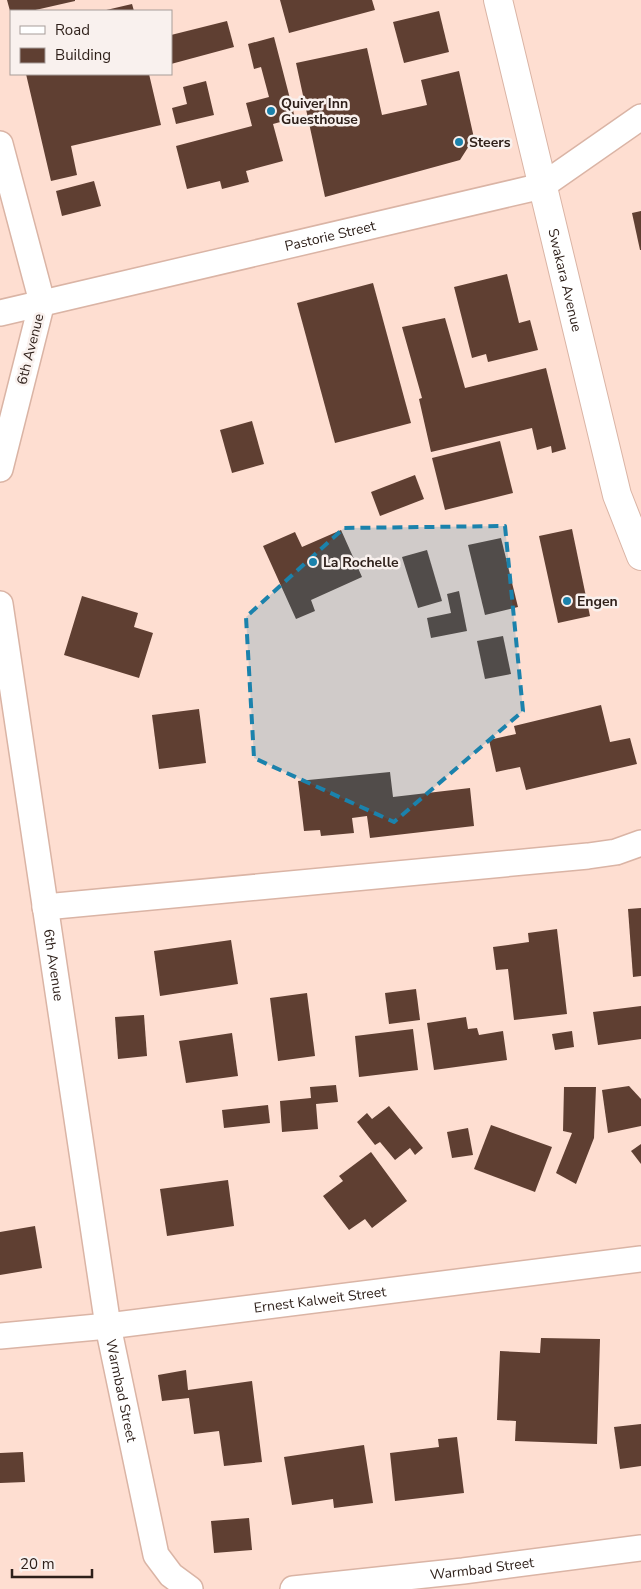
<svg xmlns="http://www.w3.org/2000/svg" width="641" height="1589" font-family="'Nunito Sans',sans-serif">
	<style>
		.building { fill: #5f3f32 }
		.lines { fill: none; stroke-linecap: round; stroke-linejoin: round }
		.minor-casing { stroke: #dab4a5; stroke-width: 28 }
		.tertiary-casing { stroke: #dab4a5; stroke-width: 30 }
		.minor { stroke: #fff; stroke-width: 25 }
		.tertiary { stroke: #fff; stroke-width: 28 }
		.marked { fill: #1b82ac; fill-opacity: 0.2; stroke: #1b82ac; stroke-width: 4; stroke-dasharray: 10 6; stroke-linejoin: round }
		.poi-dot { fill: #1b82ac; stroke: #f9f1ee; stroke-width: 2 }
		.labels { text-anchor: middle; stroke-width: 5; stroke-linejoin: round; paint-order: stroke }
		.poi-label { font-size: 14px; font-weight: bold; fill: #2d1f19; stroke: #f9f1ee; text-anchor: start }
		.street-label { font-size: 14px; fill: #2d1f19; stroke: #f9f1ee }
	</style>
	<rect width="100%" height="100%" fill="#feded1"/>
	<g class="building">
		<path d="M7,0h68v1l-44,10h-21z"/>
		<path d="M280,0h92l3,10 -86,23z"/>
		<path d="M132,4l2,7h-32z"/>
		<path d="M439,11l10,41 -45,11 -11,-41z"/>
		<path d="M227,21l7,26 -63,17v-29z"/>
		<path d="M274,37l21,81 -22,6 10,37 -37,10 3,11 -27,7 -2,-8 -33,8 -11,-43 76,-20 -6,-23 23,-6 -8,-30 -7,2 -6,-25z"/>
		<path d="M367,48l15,67 45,-10 -6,-25 38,-9 15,67 -14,22 -135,37 -29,-134z"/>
		<path d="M26,74h123l12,51 -90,21 6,29 -26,6z"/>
		<path d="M206,81l8,34 -38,9 -4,-16 15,-4 -4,-17z"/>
		<path d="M94,181l7,25 -39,10 -6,-25z"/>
		<path d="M641,211v39h-1l-8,-37z"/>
		<path d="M507,274l12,49 11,-3 8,30 -50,12 -2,-8 -14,4 -18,-71z"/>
		<path d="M373,283l38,140 -76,20 -38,-140z"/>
		<path d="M445,318l20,70 81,-20 20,81 -14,4 -1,-7 -14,4 -5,-22 -101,24 -12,-53 3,-1 -20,-71z"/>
		<path d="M252,421l12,43 -32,9 -12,-43z"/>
		<path d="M500,441l13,52 -68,17 -13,-52z"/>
		<path d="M415,475l9,24 -44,17 -9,-24z"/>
		<path d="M572,529l18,87 -32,7 -19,-87z"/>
		<path d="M341,530l21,47 -51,23 4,11 -19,8 -33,-73 32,-14 7,15z"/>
		<path d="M501,538l17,69 -33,8 -17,-70z"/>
		<path d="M427,550l15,51 -24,7 -16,-51z"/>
		<path d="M459,591l8,40 -36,7 -4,-20 24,-5 -4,-19z"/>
		<path d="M82,596l56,17 -4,14 19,6 -14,45 -75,-23z"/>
		<path d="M503,636l8,38 -26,5 -8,-38z"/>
		<path d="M601,705l9,37 20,-4 7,26 -111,26 -6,-23 -24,5 -7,-32 27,-6 -2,-8z"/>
		<path d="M199,709l7,54 -47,6 -7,-54z"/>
		<path d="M390,772l3,25 77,-9 4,38 -104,12 -3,-22 -15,2 2,15 -33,3 -1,-6 -16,1 -6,-50z"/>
		<path d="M641,908v68l-8,1 -5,-68z"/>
		<path d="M557,929l10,85 -53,6 -6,-51 -12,1 -3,-23 36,-5 -1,-9z"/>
		<path d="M231,940l7,44 -78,12 -6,-45z"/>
		<path d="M416,989l4,31 -31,4 -4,-31z"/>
		<path d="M307,993l8,63 -37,5 -8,-63z"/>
		<path d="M641,1006v33l-43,6 -5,-33z"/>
		<path d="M144,1015l3,41 -29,3 -3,-42z"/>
		<path d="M466,1017l2,12 9,-1 2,7 24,-4 4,29 -73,10 -7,-47z"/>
		<path d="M413,1029l5,41 -59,7 -4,-41z"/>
		<path d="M572,1031l2,16 -19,3 -3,-16z"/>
		<path d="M232,1033l6,43 -52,7 -7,-42z"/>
		<path d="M336,1085l2,17 -22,2 2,25 -36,3 -2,-31 31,-3 -1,-11z"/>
		<path d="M629,1086l12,13v27l-33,7 -6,-43z"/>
		<path d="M564,1087h32l-2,51 -18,46 -20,-11 16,-40 -9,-2z"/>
		<path d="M268,1105l2,18 -46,5 -2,-18z"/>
		<path d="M389,1106l34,42 -8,7 -5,-7 -15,12 -15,-18 -5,3 -18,-23 10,-9 5,6z"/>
		<path d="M491,1125l61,22 -17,45 -61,-23z"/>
		<path d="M468,1128l5,27 -21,3 -5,-26z"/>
		<path d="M641,1144v20l-10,-13z"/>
		<path d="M371,1152l36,49 -35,27 -7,-9 -16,11 -26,-34 20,-15 -4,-5z"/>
		<path d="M228,1180l6,46 -67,10 -7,-47z"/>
		<path d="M35,1226l7,42 -42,7v-43z"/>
		<path d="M541,1338l59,1 -3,105 -82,-3 1,-20 -19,-1 3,-69 40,2z"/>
		<path d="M186,1370l2,20 64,-9 10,81 -38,4 -5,-35 -25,3 -5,-36 -27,3 -4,-26z"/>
		<path d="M641,1424v42l-21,3 -6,-42z"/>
		<path d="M457,1437l7,56 -69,8 -5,-48 49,-6 -1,-8z"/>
		<path d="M364,1445l9,58 -39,5 -1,-9 -41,6 -8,-48z"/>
		<path d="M23,1452l2,30 -25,1v-30z"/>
		<path d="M249,1518l3,32 -38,3 -3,-32z"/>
	</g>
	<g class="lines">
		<defs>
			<g id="minor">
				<path d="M0,144l42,158 -42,167"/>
				<path id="s1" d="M0,313l542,-127 99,-69"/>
				<path id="s2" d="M0,604l108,722 48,229 15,20 19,14"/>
				<path d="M45,907l543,-51 28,-4 25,-9"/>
				<path id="s3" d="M0,1336l108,-10 533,-67"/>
				<path id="s4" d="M293,1589l170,-18 178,-23"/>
			</g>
			<g id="tertiary">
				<path id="s5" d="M498,0l119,495 24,61"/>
			</g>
		</defs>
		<use href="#minor" class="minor-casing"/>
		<use href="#tertiary" class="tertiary-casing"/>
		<use href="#minor" class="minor"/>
		<use href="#tertiary" class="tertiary"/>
	</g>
	<path class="marked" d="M505,526l18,185 -129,111 -140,-64 -8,-141 98,-89z"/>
	<g class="poi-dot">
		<circle cx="271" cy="111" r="5"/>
		<circle cx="459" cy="142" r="5"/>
		<circle cx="313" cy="562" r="5"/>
		<circle cx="567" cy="601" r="5"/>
	</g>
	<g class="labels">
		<g class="poi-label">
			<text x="281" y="108">Quiver Inn<tspan x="281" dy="16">Guesthouse</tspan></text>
			<text x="469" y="147">Steers</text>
			<text x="323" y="567">La Rochelle</text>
			<text x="577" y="606">Engen</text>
		</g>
		<g class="street-label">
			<text dy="5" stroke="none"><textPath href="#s1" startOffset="339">Pastorie Street</textPath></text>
			<text dy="5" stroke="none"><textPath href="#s5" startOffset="288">Swakara Avenue</textPath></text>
			<text transform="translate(30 349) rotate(-76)" y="5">6th Avenue</text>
			<text dy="5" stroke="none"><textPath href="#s2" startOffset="365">6th Avenue</textPath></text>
			<text dy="5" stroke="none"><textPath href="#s3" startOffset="322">Ernest Kalweit Street</textPath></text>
			<text dy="5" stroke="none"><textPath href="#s2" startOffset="796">Warmbad Street</textPath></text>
			<text dy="5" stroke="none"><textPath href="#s4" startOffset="190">Warmbad Street</textPath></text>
		</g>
	</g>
	<rect x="10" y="10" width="162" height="65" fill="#f9f1ee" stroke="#a79d99"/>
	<rect x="20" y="26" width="25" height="8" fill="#ffffff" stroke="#a79d99"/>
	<text x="55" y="35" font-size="15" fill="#2d1f19">Road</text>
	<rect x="20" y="48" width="25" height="15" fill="#5f3f32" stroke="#a79d99"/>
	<text x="55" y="60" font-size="15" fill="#2d1f19">Building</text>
	<path d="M12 1569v8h80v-8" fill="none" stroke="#2d1f19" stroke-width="2.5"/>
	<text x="20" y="1569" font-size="15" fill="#2d1f19" stroke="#f9f1ee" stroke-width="4" paint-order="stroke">20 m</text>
</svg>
